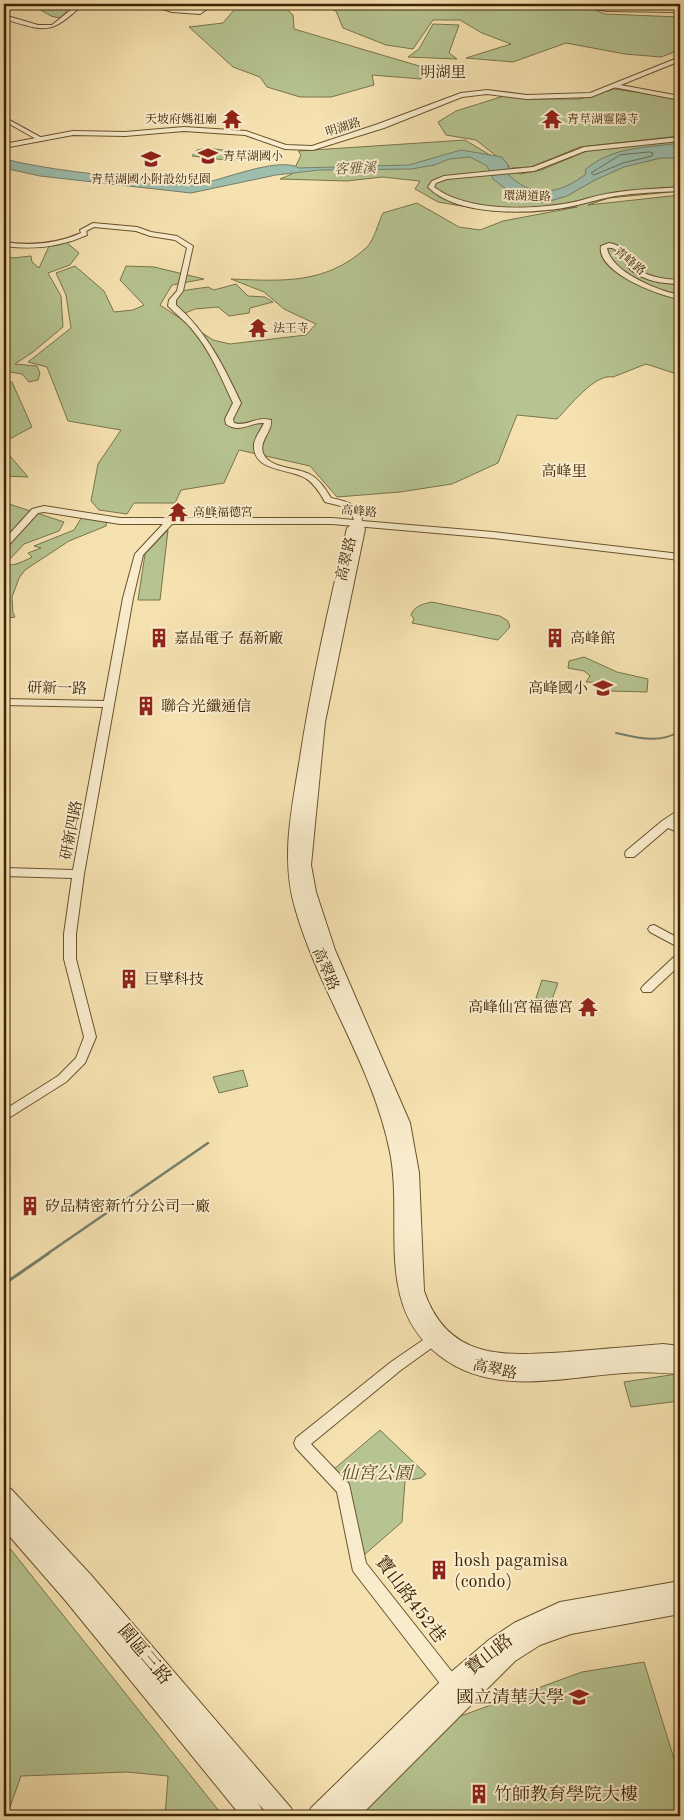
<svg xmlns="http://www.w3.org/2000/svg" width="684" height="1820" font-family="'Old Standard TT','Noto Serif TC',serif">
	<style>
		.green { fill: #b6c491; stroke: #79744a }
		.water { fill: #9dbdad; stroke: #767f69 }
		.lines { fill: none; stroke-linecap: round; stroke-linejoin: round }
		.shore { stroke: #6c7058; stroke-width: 1 }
		.stream-far2 { stroke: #767f69; stroke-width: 2 }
		.stream-far1 { stroke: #767f69; stroke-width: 2.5 }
		.stream { stroke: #767f69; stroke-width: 3 }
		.minor-casing { stroke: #6a532e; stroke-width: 2 }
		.tertiary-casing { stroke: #6a532e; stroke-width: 2 }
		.minor { fill: #f9eccc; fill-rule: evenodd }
		.tertiary { fill: #f9eccc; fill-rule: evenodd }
		.labels { text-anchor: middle; stroke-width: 4; stroke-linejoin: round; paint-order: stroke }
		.far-poi-label { font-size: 12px; fill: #3c2303; stroke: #f9eccc; text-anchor: start }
		.far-street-label { font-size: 12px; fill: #3c2303; stroke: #f9eccc }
		.far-water-label { font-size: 14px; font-style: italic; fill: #595136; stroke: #f9eccc }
		.far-quarter-label { font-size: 15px; fill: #3c2303; stroke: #f9eccc }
		.street-label { font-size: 15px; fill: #3c2303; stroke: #f9eccc }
		.poi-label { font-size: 15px; fill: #3c2303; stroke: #f9eccc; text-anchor: start }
		.near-park-label { font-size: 18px; font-style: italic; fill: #5a4b26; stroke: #f9eccc }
		.near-poi-label { font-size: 18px; fill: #3c2303; stroke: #f9eccc; text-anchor: start }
		.near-street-label { font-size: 18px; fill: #3c2303; stroke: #f9eccc }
	</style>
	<rect width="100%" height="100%" fill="#f6e2b1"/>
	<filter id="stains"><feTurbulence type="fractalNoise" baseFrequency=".004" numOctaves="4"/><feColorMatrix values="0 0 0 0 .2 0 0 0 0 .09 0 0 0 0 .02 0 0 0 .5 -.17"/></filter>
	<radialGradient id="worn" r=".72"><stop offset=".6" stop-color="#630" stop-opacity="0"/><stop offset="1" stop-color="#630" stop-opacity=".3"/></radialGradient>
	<g class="green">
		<path d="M31,4h34l1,9 -7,5 -8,-2z"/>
		<path d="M239,4h52l-8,2 10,9 1,14 132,39 -5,11 -49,-4 2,10 -43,12h-31l-33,-10 -7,-10 -27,-10 -44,-40 34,-4z"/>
		<path d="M318,4h248l22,3 17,7 75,3v33l-19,7 -36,-3 -59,-11 -53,19 -47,-4 45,-14 -29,-11 -22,-13h-27l-20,29 -27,-4 -43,-17 -7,-17z"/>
		<path d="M433,24l26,1 -10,28 8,6 -49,-2 11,-8z"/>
		<path d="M614,89l66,9v38l-100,11 -49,20 -19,1 8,6 21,-4 48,-20 91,-9v50l-71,7 -21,7 92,-10v180l-34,-11 -33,13c-18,-4 -44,30 -56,42l-40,-4 -19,48 -46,21 -52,8 -63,5 -27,-31 -71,-16 -15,33 -43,7 -6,13h-41l-7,11 -28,-4 -8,-9 7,-37 23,-34 -53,-9 -21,-54 -19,-5 43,-34 -5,-33 -10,-22 19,-7 29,25 10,21 19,-2 11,-5 -24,-25 6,-14 28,1 50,12 -32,6 -12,20 53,35 17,4 76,-9 10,-11 -32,-15 -20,-17 -33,-13c50,2 94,6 135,-31 8,-7 12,-25 17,-35l34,-10 42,24 21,3 23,-9 74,-14 -44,5 -42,-1 -53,-9 -23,-13 5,-8 -38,-4 -35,4 -67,-2 12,-5 9,-19 -3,-4 167,-11 45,27 -34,-27 -30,-5 -8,-13 18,-11 51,-16 22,4h50z"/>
		<path d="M207,148l31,4 3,4 -8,5 -41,-5 5,-6z"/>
		<path d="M65,241l14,12 -9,12 -22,8 13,23 2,31 -30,25 -18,12 22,2 3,7 -2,7 -9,2 -7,-8 -18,-3v-115l9,2 18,-2 1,6 7,6 11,-24z"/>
		<path d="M236,284l12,12 17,1 8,5 -23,6 -1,5 -20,3 -11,-9 -23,2 -12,5 -11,-8 8,-15 28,-4 6,3z"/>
		<path d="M4,381l8,1 20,45 -28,15z"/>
		<path d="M4,449l24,28 -24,-1z"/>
		<path d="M4,503h2l58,19 -5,9 -35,13 -14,15 -6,-1z"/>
		<path d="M83,515l24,4 -1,7 -37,15 -44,29 -6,8 -7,19 1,16 2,4 -11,2v-54c11,1 18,-3 28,-8l-4,-4 13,-5 -7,-2 40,-16z"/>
		<path d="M168,530l-8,70h-22l7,-46z"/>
		<path d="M432,602l68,14 8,5 2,6 -12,13 -86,-17 2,-4 -3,-4c3,-9 12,-11 21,-13z"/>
		<path d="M584,657l33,15 31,7 -1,13 -37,-1 -2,-8 -22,-1 4,-6 -6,-5 -16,-3 1,-7z"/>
		<path d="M542,980l16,3 -7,19 -15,-4z"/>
		<path d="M243,1070l5,16 -29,7 -6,-16z"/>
		<path d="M677,1374h3v27l-49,6 -7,-25z"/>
		<path d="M380,1430l46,44 -5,4 -16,3 -3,41 -38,33 -15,-69 -16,-16z"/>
		<path d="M4,1541l219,275h-58l3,-40 -41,-4 -106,4 -11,31 -6,3z"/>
		<path d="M644,1662l36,116v38h-320l98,-99 124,-45z"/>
	</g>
	<path class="water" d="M680,143v15h-19l-37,9 -29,13 -28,16 -20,6h-12l-20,-6 -22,-17 -6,-13 -17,-9 -21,2 -14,6 -24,4 -92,1 -43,5 -85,18 -151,-17 -36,-8v-9c45,11 93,15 139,21 18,2 38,7 56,4 24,-4 80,-28 100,-16l110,-3 52,-15 41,7 6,8 1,10c24,24 51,19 77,-1l-1,-4c27,-24 62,-22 95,-27z"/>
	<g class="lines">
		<path class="shore" d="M650,152l3,1 -1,3 -29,7 -29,12 -3,-2 29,-18z"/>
		<path class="stream-far2" d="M616,733c22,5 44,11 64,-2"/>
		<path class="stream-far1" d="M47,1254l161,-111"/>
		<path class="stream" d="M4,1284l45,-31"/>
		<defs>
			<g id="minor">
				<path d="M78,4h5c-33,32 -38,27 -79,15v-4l34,10h14z"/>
				<path d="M147,4c16,0 32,6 49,6 7,0 11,-6 18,-6l-14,10 -28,-2z"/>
				<path d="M573,4l33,3 74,2v3l-74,-1z"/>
				<path d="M615,84l65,12v4l-67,-13z"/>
				<path d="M4,117l38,21 1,1 -5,1 -34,-19z"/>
				<path d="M680,137v4l-95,10 -51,20 -87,8 -11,4 -2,4c32,24 91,23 129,17 17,-2 32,-9 49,-11 22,-4 45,-4 68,-6v4c-22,1 -43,2 -65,5 -17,3 -34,9 -52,12 -37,6 -107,8 -135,-21l4,-6 12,-5 89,-9 51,-20z"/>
				<path d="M93,223l44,4 14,5 26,4 16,10 -10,45 -7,9v5c31,27 48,62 65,98l-8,16 1,4c13,4 21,-7 37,-3 2,11 -12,20 -8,33 6,16 35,14 48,22 9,5 15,15 20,23 14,3 30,6 31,23l131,11 187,22v6l-187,-22 -161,-14h-160l-29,31 -10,43 -49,276 -8,60v25l20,78 -11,26 -19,19 -62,39v-11l54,-34 18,-18 8,-21 -20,-78v-25l8,-56 -68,-2v-8l69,2 30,-163 -99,-2v-6l100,2 19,-103 12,-44 28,-30h-43l-76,-12 -6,1 -31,34 -3,1v-8l28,-31 12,-3 76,12h212l22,2 -4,-10 -9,-4 -16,-4c-5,-9 -11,-19 -20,-24 -16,-10 -53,-6 -51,-34 1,-7 7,-14 10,-21 -14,-1 -24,11 -38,1l-1,-5 8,-16c-12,-26 -23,-53 -42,-75 -7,-8 -15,-14 -23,-22l1,-6 8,-9 10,-43 -12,-8 -25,-4 -14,-5 -42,-4 -8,4 1,4c-27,12 -54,15 -83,11v-4c27,4 52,2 77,-9l-1,-3z"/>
				<path d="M609,243c17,2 17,17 29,26 12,9 28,10 42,11v4c-16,0 -36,-3 -49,-14 -8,-7 -11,-25 -24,-22 4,24 51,43 73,47v4c-21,-3 -84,-27 -79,-53z"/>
				<path d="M680,809v8l-6,6 6,3v7l-12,-5 -34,29h-8l-1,-3 1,-3 36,-30z"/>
				<path d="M654,925l26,14v9l-30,-16 -2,-3 2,-3z"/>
				<path d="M680,954v11l-29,27h-8l-2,-3 2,-3 33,-31z"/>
				<path d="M439,1329l5,2 2,4 -2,4 -43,31 -90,74 38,40 17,79 94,119 2,6 -2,6 -6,2 -6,-2 -95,-123 -16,-79 -41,-44 -2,-5 2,-5 95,-76z"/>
			</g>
			<g id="tertiary">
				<path d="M680,57v4l-89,36 -64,2 -40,-5 -25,3 -78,31 -71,22 -28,-1 -40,-14 -61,-4 -59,5 -52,-1 -69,13v-4l69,-13 52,1 59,-5 62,4 40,14 26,1 66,-22 83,-31 26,-3 40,5 63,-2z"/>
				<path d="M358,520l4,1 3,8 -40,193 -14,143 5,27 19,58 75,173 9,50 5,118c24,70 81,65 143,61 32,-3 64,-5 96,-8l17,2v28c-18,-1 -37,-3 -56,-1 -60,4 -132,24 -184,-17 -67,-51 -36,-133 -50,-204 -17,-86 -71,-160 -95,-244 -14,-48 -4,-96 4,-144 12,-80 30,-158 48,-236z"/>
				<path d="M4,1486l7,3 80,86 200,233 3,8h-25l-11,-13 8,13h-25l-176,-216 -61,-70z"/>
				<path d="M680,1581v33l-109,20 -31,11 -25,16 -155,155h-52l3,-8 133,-130 46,-39 24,-16 46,-21z"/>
			</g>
		</defs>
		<use href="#minor" class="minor-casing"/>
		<use href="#tertiary" class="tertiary-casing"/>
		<use href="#minor" class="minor"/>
		<use href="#tertiary" class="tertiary"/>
	</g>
	<defs>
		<symbol id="temple-bare" viewBox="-9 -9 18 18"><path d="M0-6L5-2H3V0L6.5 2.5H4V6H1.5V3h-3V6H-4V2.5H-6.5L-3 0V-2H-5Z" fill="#8f2418" stroke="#f9eccc" stroke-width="2.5" paint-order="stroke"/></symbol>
		<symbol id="school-bare" viewBox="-9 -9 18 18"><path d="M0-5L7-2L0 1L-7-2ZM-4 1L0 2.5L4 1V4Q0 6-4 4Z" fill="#8f2418" stroke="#f9eccc" stroke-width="2.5" paint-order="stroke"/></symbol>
		<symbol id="building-bare" viewBox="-9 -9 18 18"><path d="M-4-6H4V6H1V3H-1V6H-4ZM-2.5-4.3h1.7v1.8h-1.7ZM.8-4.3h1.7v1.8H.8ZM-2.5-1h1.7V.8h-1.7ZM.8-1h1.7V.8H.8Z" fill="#8f2418" stroke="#f9eccc" stroke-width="2.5" paint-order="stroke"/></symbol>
		<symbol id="university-bare" viewBox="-9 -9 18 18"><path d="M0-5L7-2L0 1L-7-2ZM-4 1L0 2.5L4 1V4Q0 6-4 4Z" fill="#8f2418" stroke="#f9eccc" stroke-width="2.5" paint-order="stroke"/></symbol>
	</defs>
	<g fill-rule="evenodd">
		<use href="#temple-bare" x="218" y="105" width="28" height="28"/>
		<use href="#temple-bare" x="538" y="105" width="28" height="28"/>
		<use href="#school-bare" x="194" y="142" width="28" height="28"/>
		<use href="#school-bare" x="137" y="145" width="28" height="28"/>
		<use href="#temple-bare" x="244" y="314" width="28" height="28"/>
		<use href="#temple-bare" x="164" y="498" width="28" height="28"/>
		<use href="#building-bare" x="145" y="624" width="28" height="28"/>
		<use href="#building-bare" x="541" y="624" width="28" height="28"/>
		<use href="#school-bare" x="589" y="674" width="28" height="28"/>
		<use href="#building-bare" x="132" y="692" width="28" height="28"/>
		<use href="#building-bare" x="115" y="965" width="28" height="28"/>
		<use href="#temple-bare" x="574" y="993" width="28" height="28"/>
		<use href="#building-bare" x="16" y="1192" width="28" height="28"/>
		<use href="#building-bare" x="425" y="1556" width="28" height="28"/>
		<use href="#university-bare" x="565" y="1683" width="28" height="28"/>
		<use href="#building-bare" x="465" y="1780" width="28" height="28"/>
	</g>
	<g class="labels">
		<g class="far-poi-label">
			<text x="217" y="123" text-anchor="end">天坡府媽祖廟</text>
			<text x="567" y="123">青草湖靈隱寺</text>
			<text x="223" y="160">青草湖國小</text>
			<text x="151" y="183" text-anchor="middle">青草湖國小附設幼兒園</text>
			<text x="273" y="332">法王寺</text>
			<text x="193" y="516">高峰福德宮</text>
		</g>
		<g class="far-street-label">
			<text transform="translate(343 127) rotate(-18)" y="4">明湖路</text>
			<text transform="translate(527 196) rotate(1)" y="4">環湖道路</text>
			<text transform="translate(630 261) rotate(39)" y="4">青峰路</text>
			<text transform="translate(359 511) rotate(5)" y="4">高峰路</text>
		</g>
		<g class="far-water-label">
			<text transform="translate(355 168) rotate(-2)" y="5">客雅溪</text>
		</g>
		<g class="far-quarter-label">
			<text x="443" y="77">明湖里</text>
			<text x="564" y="476">高峰里</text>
		</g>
		<g class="street-label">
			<text transform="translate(346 559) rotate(-77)" y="5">高翠路</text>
			<text transform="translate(57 688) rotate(1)" y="5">研新一路</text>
			<text transform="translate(71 830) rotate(-79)" y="5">研新四路</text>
			<text transform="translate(326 969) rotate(67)" y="5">高翠路</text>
			<text transform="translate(495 1369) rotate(12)" y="5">高翠路</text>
		</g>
		<g class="poi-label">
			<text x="174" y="643">嘉晶電子 磊新廠</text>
			<text x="570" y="643">高峰館</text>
			<text x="588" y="693" text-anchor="end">高峰國小</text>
			<text x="161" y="711">聯合光纖通信</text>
			<text x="144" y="984">巨擘科技</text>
			<text x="573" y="1012" text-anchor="end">高峰仙宮福德宮</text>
			<text x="45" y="1211">矽品精密新竹分公司一廠</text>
		</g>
		<g class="near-park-label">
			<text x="376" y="1479">仙宮公園</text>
		</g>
		<g class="near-poi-label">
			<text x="454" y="1566">hosh pagamisa<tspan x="454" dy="21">(condo)</tspan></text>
			<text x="564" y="1703" text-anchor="end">國立清華大學</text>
			<text x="494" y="1800">竹師教育學院大樓</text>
		</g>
		<g class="near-street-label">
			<text transform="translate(411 1599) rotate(53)" y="6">寶山路452巷</text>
			<text transform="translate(145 1654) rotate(50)" y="6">園區三路</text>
			<text transform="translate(489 1654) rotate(-38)" y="6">寶山路</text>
		</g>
	</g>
	<rect width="684" height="1820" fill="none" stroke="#f6e2b1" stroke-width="20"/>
	<rect x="5" y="5" width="674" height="1810" fill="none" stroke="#3c2303" stroke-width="2.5"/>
	<rect x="10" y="10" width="664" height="1800" fill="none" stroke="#3c2303"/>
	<rect width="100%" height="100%" filter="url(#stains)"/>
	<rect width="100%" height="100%" fill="url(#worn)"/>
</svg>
